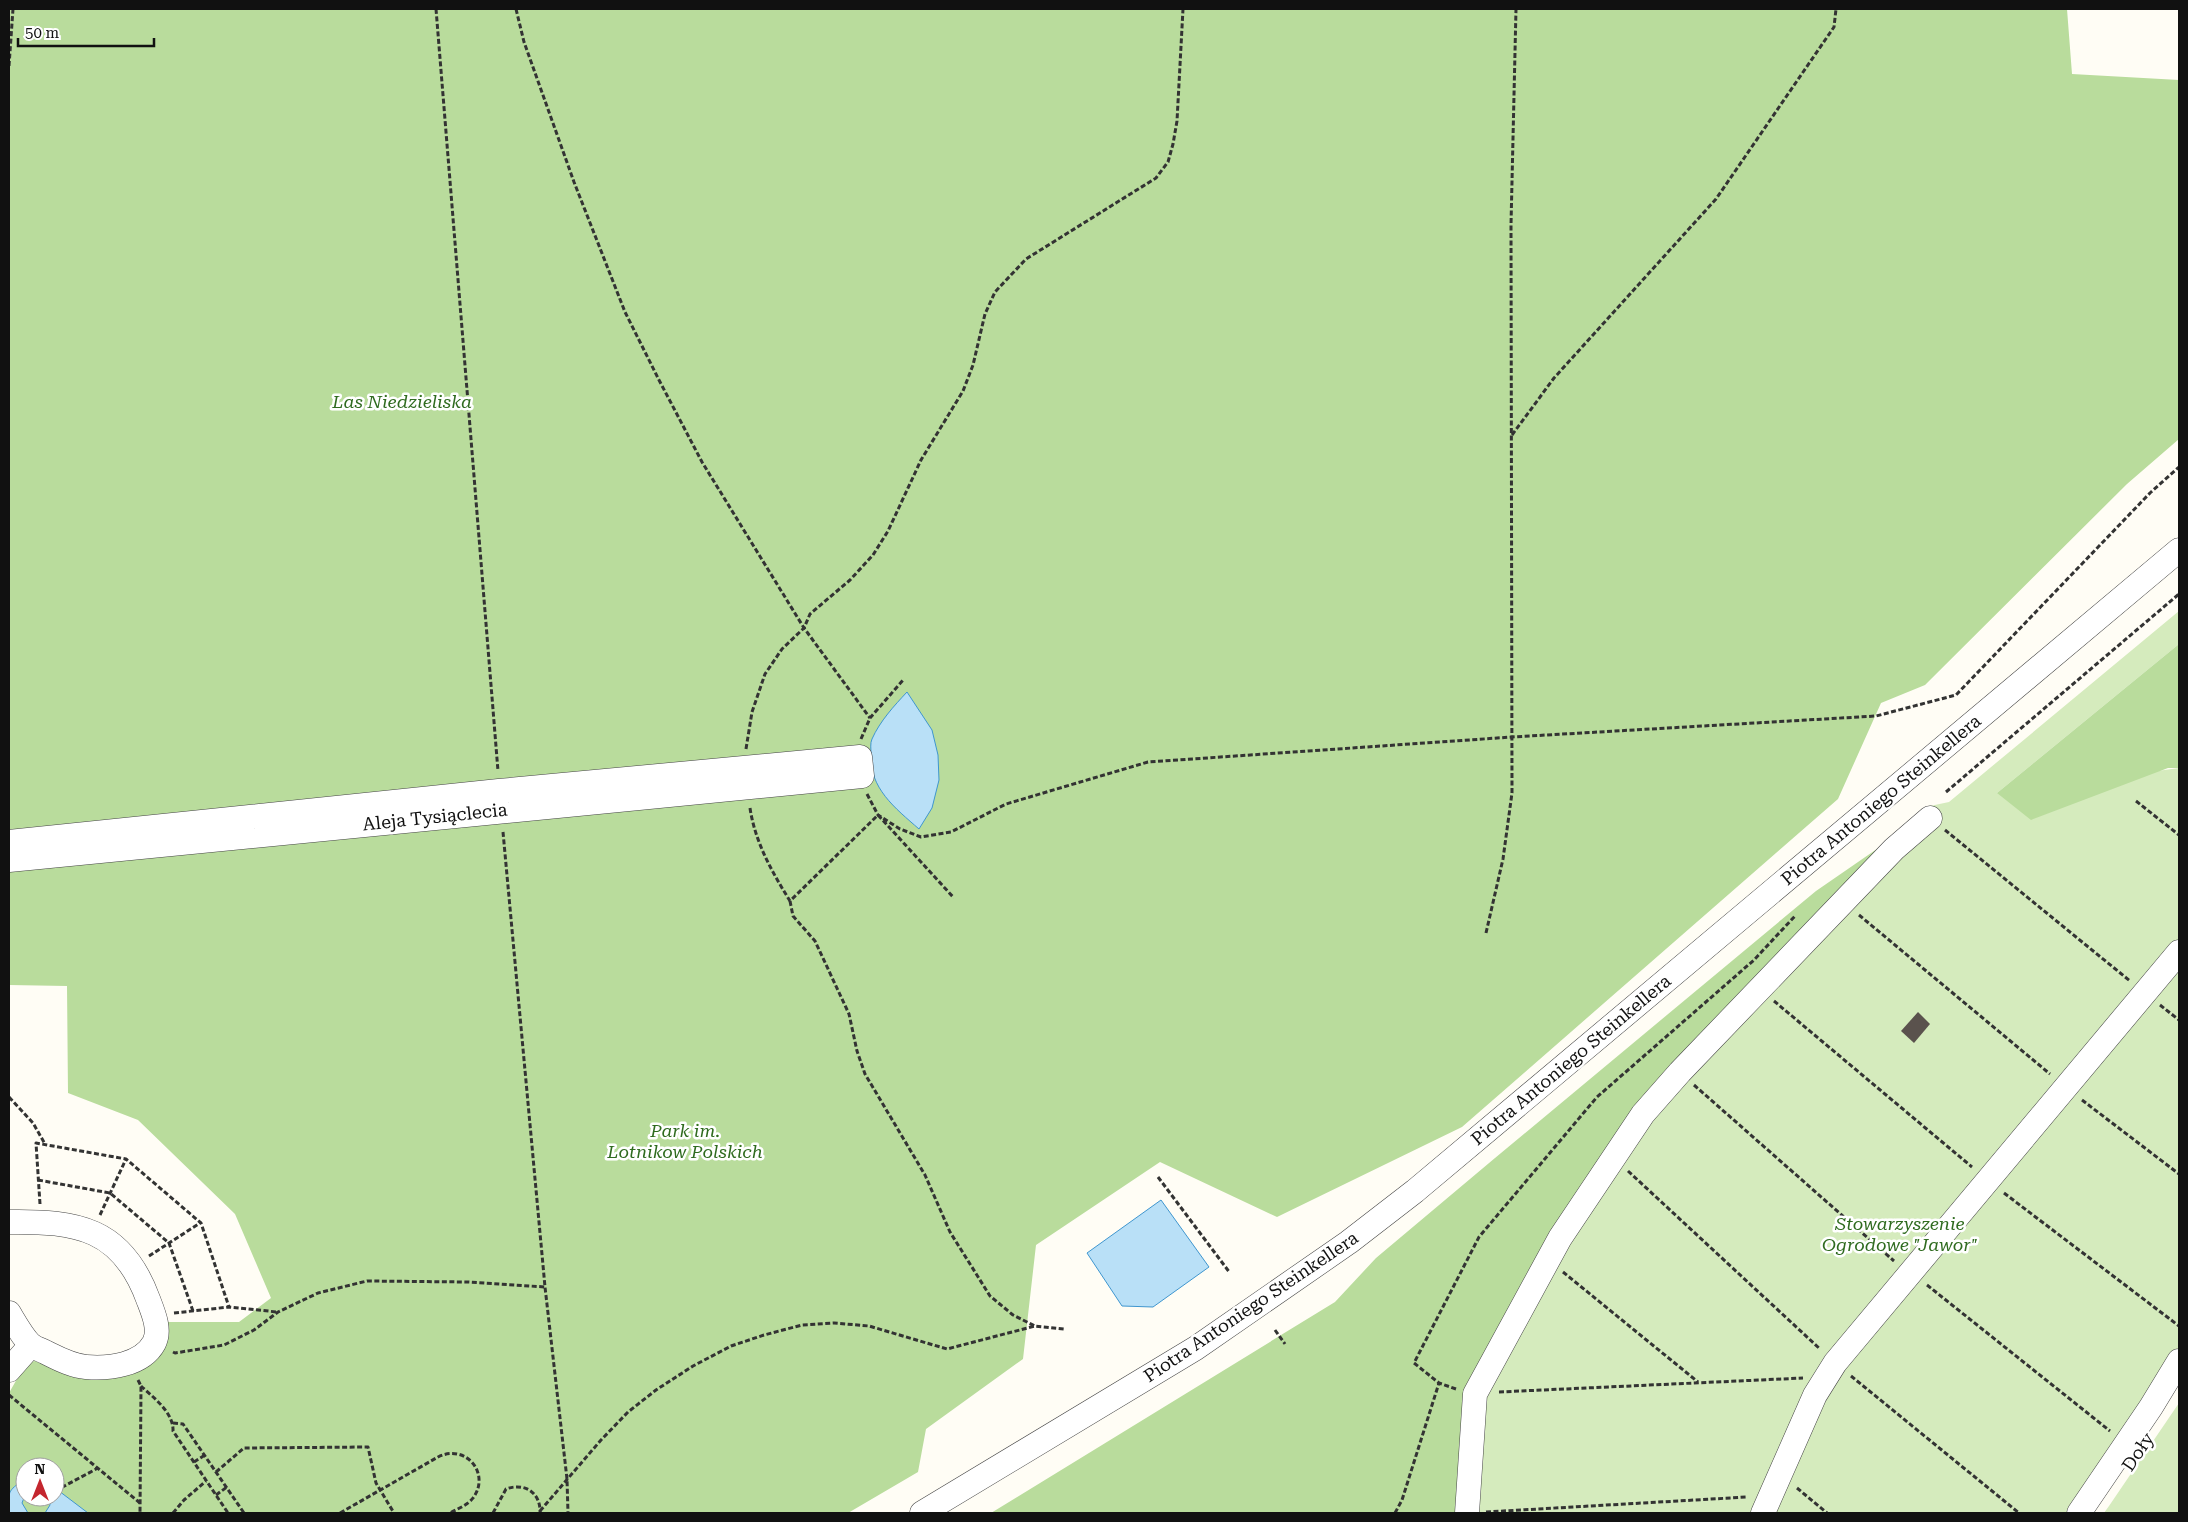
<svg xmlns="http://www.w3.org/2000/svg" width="2188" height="1522" font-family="'Roboto Serif',serif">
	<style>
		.green { fill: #d5ebbd }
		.forest { fill: #b9dc9c; fill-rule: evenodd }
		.water { fill: #b9e0f7; stroke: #3f96cf }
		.building { fill: #5a524d }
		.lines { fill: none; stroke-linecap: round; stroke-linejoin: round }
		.minor-casing { stroke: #444; stroke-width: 25 }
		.path { stroke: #333; stroke-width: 3; stroke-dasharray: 5 2.5; stroke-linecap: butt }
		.minor { stroke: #fff; stroke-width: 24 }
		.labels { text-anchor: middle; stroke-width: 5; stroke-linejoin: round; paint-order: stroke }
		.park-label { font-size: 18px; font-style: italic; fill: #2f6b1f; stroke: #fff }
		.street-label { font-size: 18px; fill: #111; stroke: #fff }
	</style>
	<rect width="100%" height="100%" fill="#fffdf5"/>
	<g class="green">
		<path d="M2179,611v33l-182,149 182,-25v610l-90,135h-627l6,-121 85,-155 334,-395 43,-36 19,-4z"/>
		<path d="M2179,1403v110h-75l5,-7z"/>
	</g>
	<g class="forest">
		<path d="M9,9h2058l5,65 107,6v359l-52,45 -202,201 -44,18 -43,96 -376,328 -185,90 -117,-55 -124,83 -13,114 -97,70 -8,43 -70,41h-839v-120l17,-30 9,-2 59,18 73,-57h72l32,-24 -36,-84 -97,-94 -70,-27 -1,-107 -58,-1zM25,1467h30v30h-30z"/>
		<path d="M2179,644v124h-11l-137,52 -34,-27z"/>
		<path d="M1887,842l-206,218 -213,332 -6,121h-471l344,-211 41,-44 119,-100 321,-267z"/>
	</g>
	<g class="water">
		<path d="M907,692l25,38 6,25 1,25 -7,28 -13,21c-24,-21 -50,-41 -48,-75 0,-5 -1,-11 1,-15 8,-18 22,-33 35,-47z"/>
		<path d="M1161,1200l48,67 -56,40 -31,-1 -35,-53z"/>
		<path d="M25,1479v16l-3,8 6,10h-19c0,-22 -3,-21 16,-34z"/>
		<path d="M55,1488l33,25h-43l5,-8 -1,-8h6z"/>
	</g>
	<path class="building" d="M1918,1012l12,12 -16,19 -13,-12z"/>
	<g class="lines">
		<defs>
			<g id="minor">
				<path d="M9,842l490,-51 361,-34 2,19 -853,84"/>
				<path d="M9,1222c68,-1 113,6 139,77 5,13 13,31 6,44 -12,22 -45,26 -68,24 -14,-1 -27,-8 -39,-14 -5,-3 -13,-5 -17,-9 -8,-8 -15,-21 -21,-31"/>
				<path d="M9,1370l22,-25"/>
				<path d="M922,1513l274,-165 153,-106 66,-51 764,-641"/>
				<path d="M1467,1513l8,-119 85,-156 83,-124 37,-42 214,-223 36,-31"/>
				<path d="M1763,1513l52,-118 20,-32 344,-411"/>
				<path d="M2079,1513l72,-106 28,-46"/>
			</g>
		</defs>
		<use href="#minor" class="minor-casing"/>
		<g class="path">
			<path d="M436,9l62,762"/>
			<path d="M516,9l8,33 50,140 51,130 34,68 43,82 102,166 66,90"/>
			<path d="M9,66l4,-57"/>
			<path d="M1512,435l42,-57 162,-179 118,-172 2,-18"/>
			<path d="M861,739l9,-21 34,-39"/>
			<path d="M746,749l6,-37 13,-38 17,-25 22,-21 6,-14 40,-34 23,-25 15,-24 33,-71 42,-69 10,-26 12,-51 10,-22 31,-33 130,-81 12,-16 5,-18 4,-23 6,-112"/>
			<path d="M1946,792l233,-198"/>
			<path d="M867,794l11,21 22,14 21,8 30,-5 55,-28 142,-42 364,-25 364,-21 80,-21 194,-202 29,-26"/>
			<path d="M2136,801l43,34"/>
			<path d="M750,808c5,34 22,64 40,93l88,-86 76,83"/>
			<path d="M1945,830l185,151"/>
			<path d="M503,832l42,455 22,192 1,34"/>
			<path d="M790,901l3,15 22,25 34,73 8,37 8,23 60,101 25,57 40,64 23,19 22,11"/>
			<path d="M1859,915l191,159"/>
			<path d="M1486,933l17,-74 9,-66 -1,-568 5,-216"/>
			<path d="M1774,1001l198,166"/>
			<path d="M2160,1005l19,15"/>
			<path d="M1694,1085l200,176"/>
			<path d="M9,1097l24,26 12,21"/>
			<path d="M2082,1100l97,74"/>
			<path d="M1628,1171l192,178"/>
			<path d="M1158,1177l72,96"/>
			<path d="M38,1180l72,13 59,50 24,68"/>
			<path d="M2004,1193l175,133"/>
			<path d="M40,1204l-4,-61 90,16 75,64 28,84"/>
			<path d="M100,1215l26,-56"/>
			<path d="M149,1256l51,-33"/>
			<path d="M1563,1272l135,110"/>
			<path d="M1927,1285l183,146"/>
			<path d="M174,1313l55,-6 48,5"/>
			<path d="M1275,1330l10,14"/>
			<path d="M173,1352l2,1 49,-8 30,-15 24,-18 40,-19 49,-12 102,1 76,5"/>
			<path d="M1851,1376l168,137"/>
			<path d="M138,1380l3,6 -1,127"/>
			<path d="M141,1386c12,11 33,27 32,45l55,82"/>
			<path d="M1456,1389l-17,-6 -25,-20 65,-126 118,-140 157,-137 41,-44"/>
			<path d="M1499,1392l304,-14"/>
			<path d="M9,1395l131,108"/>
			<path d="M173,1423l10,1 61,89"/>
			<path d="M194,1462l11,-7"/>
			<path d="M216,1472l28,-24 124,-1 8,36 18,30"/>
			<path d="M1797,1488l30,25"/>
			<path d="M55,1491l43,-23"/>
			<path d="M216,1495l11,-8"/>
			<path d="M36,1502l9,-5"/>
			<path d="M540,1511l61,-71 27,-28 28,-22 37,-24 38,-20 33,-11 38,-10 32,-2 35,3 78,23 88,-23 29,3"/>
			<path d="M1486,1512l261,-15"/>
			<path d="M173,1513l11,-13 22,-19"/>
			<path d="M340,1513l98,-56c28,-14 53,17 35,41 -5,7 -16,11 -23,15"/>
			<path d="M493,1513l13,-24c19,-7 35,4 34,24"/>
			<path d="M1395,1513l7,-13 37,-117"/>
		</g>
		<use href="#minor" class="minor"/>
	</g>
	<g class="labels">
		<g class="park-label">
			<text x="402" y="408">Las Niedzieliska</text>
			<text x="685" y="1137">Park im.<tspan x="685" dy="21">Lotnikow Polskich</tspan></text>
			<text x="1900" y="1230">Stowarzyszenie<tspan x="1900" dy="21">Ogrodowe "Jawor"</tspan></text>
		</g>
		<g class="street-label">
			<text transform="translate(1881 800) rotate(-40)" y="6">Piotra Antoniego Steinkellera</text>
			<text transform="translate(435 817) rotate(-6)" y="6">Aleja Tysiąclecia</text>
			<text transform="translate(1571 1060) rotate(-40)" y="6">Piotra Antoniego Steinkellera</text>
			<text transform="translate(1251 1307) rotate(-34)" y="6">Piotra Antoniego Steinkellera</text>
			<text transform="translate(2138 1452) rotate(-56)" y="6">Doły</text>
		</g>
	</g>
	<rect width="2188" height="1522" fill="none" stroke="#111111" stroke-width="20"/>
	<g transform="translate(40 1482)"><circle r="24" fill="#ffffff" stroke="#a0a0a0"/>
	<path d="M0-4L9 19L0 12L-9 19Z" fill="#c4262e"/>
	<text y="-8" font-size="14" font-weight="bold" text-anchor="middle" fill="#111111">N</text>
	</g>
	<path d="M18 38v8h136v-8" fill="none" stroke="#111111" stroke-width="2.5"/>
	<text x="25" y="38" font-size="15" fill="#111111" stroke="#ffffff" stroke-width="4" paint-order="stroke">50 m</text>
</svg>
